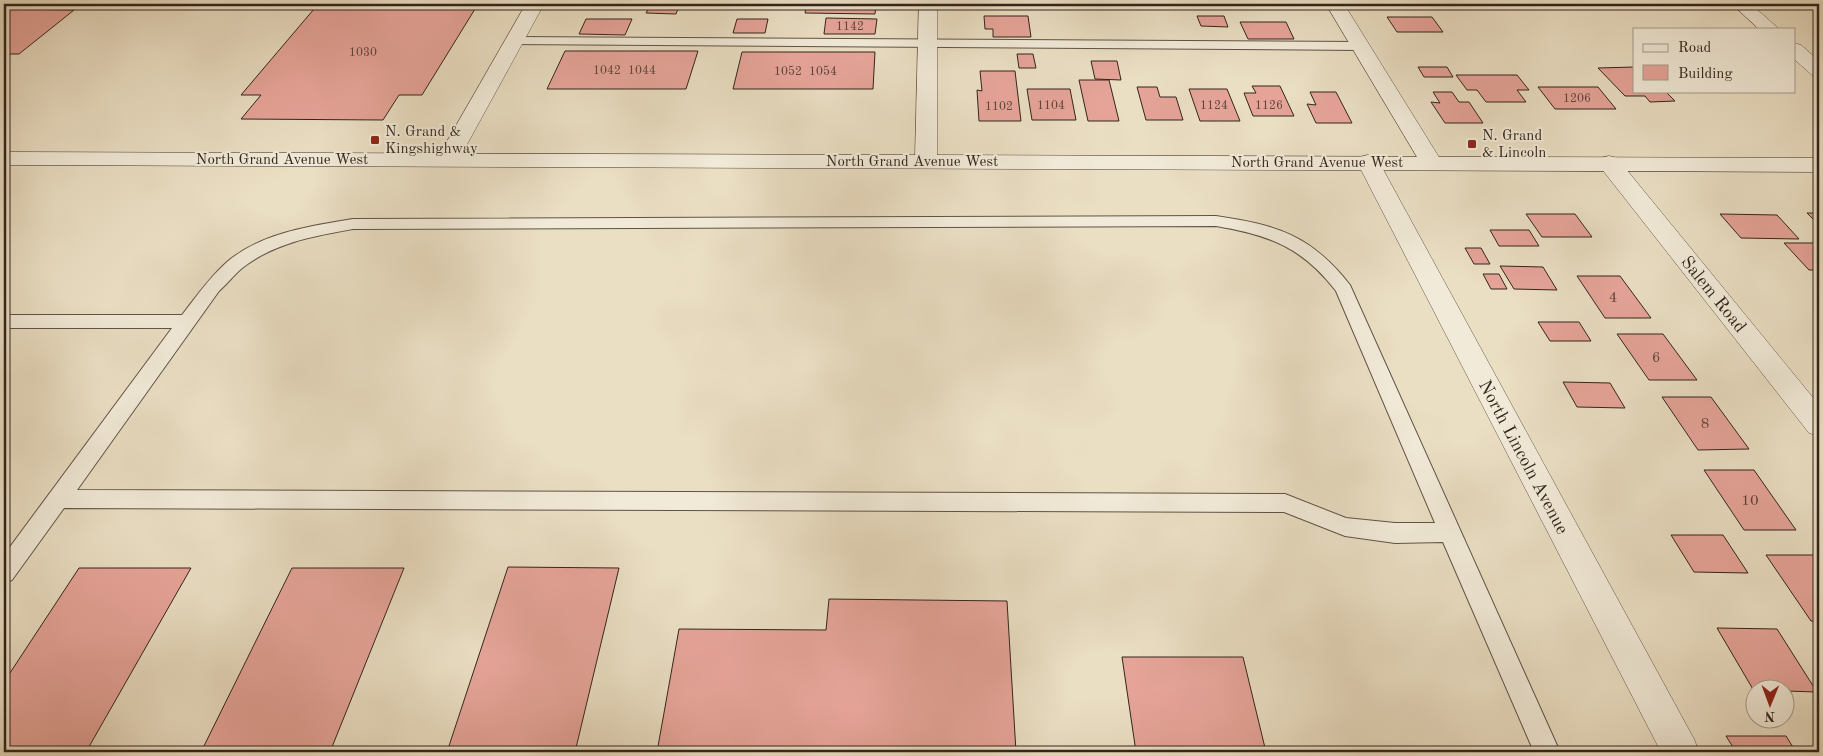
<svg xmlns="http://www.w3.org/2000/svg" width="1823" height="756" font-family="'Old Standard TT',serif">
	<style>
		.building { fill: #e6a499; stroke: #32251c }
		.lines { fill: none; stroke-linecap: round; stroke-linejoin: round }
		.lane-casing { stroke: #605346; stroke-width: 2 }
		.street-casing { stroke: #605346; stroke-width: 1 }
		.secondary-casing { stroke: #32251c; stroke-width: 1 }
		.lane { fill: #f1ead8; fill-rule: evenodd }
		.street { fill: #f1ead8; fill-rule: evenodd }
		.secondary { fill: #f1ead8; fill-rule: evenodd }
		.poi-dot { fill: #8f2418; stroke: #f1ead8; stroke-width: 2 }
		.labels { text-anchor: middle; stroke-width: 4; stroke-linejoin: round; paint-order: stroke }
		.far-number-label { font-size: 12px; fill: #5f453b }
		.far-poi-label { font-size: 15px; fill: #32251c; stroke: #f1ead8; text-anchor: start }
		.far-street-label { font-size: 15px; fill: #32251c; stroke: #f1ead8 }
		.number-label { font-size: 15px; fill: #5f453b }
		.street-label { font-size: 18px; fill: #32251c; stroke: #f1ead8 }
	</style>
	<rect width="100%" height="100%" fill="#eadec3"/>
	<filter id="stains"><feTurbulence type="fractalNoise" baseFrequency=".004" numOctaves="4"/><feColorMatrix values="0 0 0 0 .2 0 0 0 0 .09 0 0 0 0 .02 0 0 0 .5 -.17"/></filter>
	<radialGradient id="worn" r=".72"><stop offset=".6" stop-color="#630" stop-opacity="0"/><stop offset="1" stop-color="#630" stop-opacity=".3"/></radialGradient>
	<g class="building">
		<path d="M741,4h30l-1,5h-31z"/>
		<path d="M807,4h69l-1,10 -70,-1z"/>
		<rect x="982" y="4" width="50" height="1"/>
		<path d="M650,6h29l-3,8 -30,-1z"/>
		<path d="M6,9l68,1 -55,44h-15v-43z"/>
		<path d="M314,9h161l-53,86h-23l-16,25 -142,-1 20,-24h-20z"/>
		<path d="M984,16h44l3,21h-38v-8h-8z"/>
		<path d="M1197,16h27l4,11 -27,-1z"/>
		<path d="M1387,17h45l11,15h-46z"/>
		<path d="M826,18l51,1 -2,15h-51z"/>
		<path d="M586,19h46l-7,16 -46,-1z"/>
		<path d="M737,19h31l-3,14h-32z"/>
		<path d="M1240,22h46l8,17h-46z"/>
		<path d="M565,51h133l-12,38h-139z"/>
		<path d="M742,52h133l-2,37h-140z"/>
		<path d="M1017,54h16l3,14h-17z"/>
		<path d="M1091,61h26l4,19 -26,-1z"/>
		<path d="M1418,67h29l6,10h-29z"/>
		<path d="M1634,67v24h31l10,10 -25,1 -5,-6h-20l-27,-28z"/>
		<path d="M980,71h35l6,50h-42l-2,-31 5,1z"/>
		<path d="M1456,75h61l12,15h-12l9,12h-40l-9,-12h-10z"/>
		<path d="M1079,80h30l10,41h-31z"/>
		<path d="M1252,86h28l14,30h-41l-9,-23h12z"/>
		<path d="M1137,87h20l3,10h16l7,23h-37z"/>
		<path d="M1538,87h60l18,22h-61z"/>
		<path d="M1027,89h43l6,31h-44z"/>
		<path d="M1189,89h38l13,32h-40z"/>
		<path d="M1310,92h26l16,31h-36l-9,-19 9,1z"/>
		<path d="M1433,92h19l7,10h10l14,21h-38l-14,-21 9,1z"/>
		<path d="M1807,213h12v12z"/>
		<path d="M1526,214h49l17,23h-50z"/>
		<path d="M1720,214l57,1 22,24 -58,-1z"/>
		<path d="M1490,230h39l10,16h-40z"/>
		<path d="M1784,243h35v27h-10z"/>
		<path d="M1465,248h16l9,16h-16z"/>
		<path d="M1500,266l43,1 14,23 -43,-1z"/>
		<path d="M1483,274h16l8,15h-16z"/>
		<path d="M1577,276h43l31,42h-46z"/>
		<path d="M1538,322h41l12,19h-41z"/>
		<path d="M1617,334h46l34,46h-48z"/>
		<path d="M1563,382l47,1 15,25 -48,-1z"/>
		<path d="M1662,397h49l38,52 -51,1z"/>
		<path d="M1704,470h50l42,60h-52z"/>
		<path d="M1671,535h52l25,38 -54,-1z"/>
		<path d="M1766,555h53v67l-8,-1z"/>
		<path d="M508,567l111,1 -44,184h-128z"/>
		<path d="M79,568h112l-105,184h-82v-70z"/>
		<path d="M292,568h112l-74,184h-129z"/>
		<path d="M829,599l178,2 9,151h-359l22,-123 147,1z"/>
		<path d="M1717,628l60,1 40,63 -31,-1v-3h-30l-2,3z"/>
		<path d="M1122,657h121l23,95h-130z"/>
		<path d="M1726,736h60l10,16h-60z"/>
	</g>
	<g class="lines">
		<defs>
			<g id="lane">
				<path d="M1737,4h82v2l-5,2 -71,1 -5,-1z"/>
				<path d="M514,37l847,5 7,4 -7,4 -852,-6 -2,-3z"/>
				<path d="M1216,216c61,9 95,19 134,69l210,467h-26l-91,-210 -48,1 -50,-7 -61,-24 -1220,-4 -52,72 -8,3v-28l168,-227h-168v-13h178c14,-18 27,-37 45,-53 34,-29 83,-36 126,-43zM1216,226c53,9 86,21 120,65l99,232h-40l-49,-5 -61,-24 -1208,-4 142,-199c8,-7 14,-15 22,-22 32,-26 73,-33 112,-40z"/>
			</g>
			<g id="street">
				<path d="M526,4h18l-85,155 -3,5 -8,2 -8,-2 -3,-5z"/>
				<path d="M919,4h18v157l-3,5 -8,2 -8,-2 -3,-5z"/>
				<path d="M1326,4h18l98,158 -3,5 -8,2 -8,-2z"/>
				<path d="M1732,4h19l28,25h-20z"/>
				<path d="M1794,43l7,2 18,16v16l-7,-2 -18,-16z"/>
				<path d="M1368,155l8,2 3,5 315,577 5,13h-38l-304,-590 3,-5z"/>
				<path d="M1609,156l8,2 202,247v31l-10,-3 -208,-265 -3,-5 3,-5z"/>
			</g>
			<path id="secondary" d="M4,152l1815,6v14l-1815,-7z"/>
		</defs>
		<use href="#lane" class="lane-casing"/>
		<use href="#street" class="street-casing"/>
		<use href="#secondary" class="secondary-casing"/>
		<use href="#lane" class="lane"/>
		<use href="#street" class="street"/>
		<use href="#secondary" class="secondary"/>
	</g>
	<g class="poi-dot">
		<rect x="370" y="135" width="10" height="10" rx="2.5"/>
		<rect x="1467" y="139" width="10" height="10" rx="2.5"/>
	</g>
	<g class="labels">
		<g class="far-number-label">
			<text x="850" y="30">1142</text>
			<text x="363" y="56">1030</text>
			<text x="607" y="74">1042</text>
			<text x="642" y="74">1044</text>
			<text x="788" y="75">1052</text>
			<text x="823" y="75">1054</text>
			<text x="1577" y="102">1206</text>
			<text x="1051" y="109">1104</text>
			<text x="1214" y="109">1124</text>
			<text x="1269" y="109">1126</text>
			<text x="999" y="110">1102</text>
		</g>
		<g class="far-poi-label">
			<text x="385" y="136">N. Grand &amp;<tspan x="385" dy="17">Kingshighway</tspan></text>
			<text x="1482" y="140">N. Grand<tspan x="1482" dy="17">&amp; Lincoln</tspan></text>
		</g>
		<g class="far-street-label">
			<text x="282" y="164">North Grand Avenue West</text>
			<text x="912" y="166">North Grand Avenue West</text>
			<text x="1317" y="167">North Grand Avenue West</text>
		</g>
		<g class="number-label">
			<text x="1613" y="302">4</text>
			<text x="1656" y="362">6</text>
			<text x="1705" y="428">8</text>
			<text x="1750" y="505">10</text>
		</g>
		<g class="street-label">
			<text transform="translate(1714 294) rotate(51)" y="6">Salem Road</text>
			<text transform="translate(1524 457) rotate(62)" y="6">North Lincoln Avenue</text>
		</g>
	</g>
	<rect width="1823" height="756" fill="none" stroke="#eadec3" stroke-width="20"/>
	<rect x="5" y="5" width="1813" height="746" fill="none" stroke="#32251c" stroke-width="2.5"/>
	<rect x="10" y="10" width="1803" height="736" fill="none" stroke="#32251c"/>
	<rect x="1633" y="28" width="162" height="65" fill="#f1ead8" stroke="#a59b8d"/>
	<rect x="1643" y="44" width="25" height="8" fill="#f1ead8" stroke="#a59b8d"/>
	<text x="1678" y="52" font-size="15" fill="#32251c">Road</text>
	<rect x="1643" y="65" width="25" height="15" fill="#e6a499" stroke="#a59b8d"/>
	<text x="1678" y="78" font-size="15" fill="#32251c">Building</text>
	<g transform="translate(1770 704) rotate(181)"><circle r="24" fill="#f1ead8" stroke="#a59b8d"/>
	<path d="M0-4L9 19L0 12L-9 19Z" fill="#8f2418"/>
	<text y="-8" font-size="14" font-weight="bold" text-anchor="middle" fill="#32251c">N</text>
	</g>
	<rect width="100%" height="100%" filter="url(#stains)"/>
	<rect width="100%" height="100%" fill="url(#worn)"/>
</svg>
